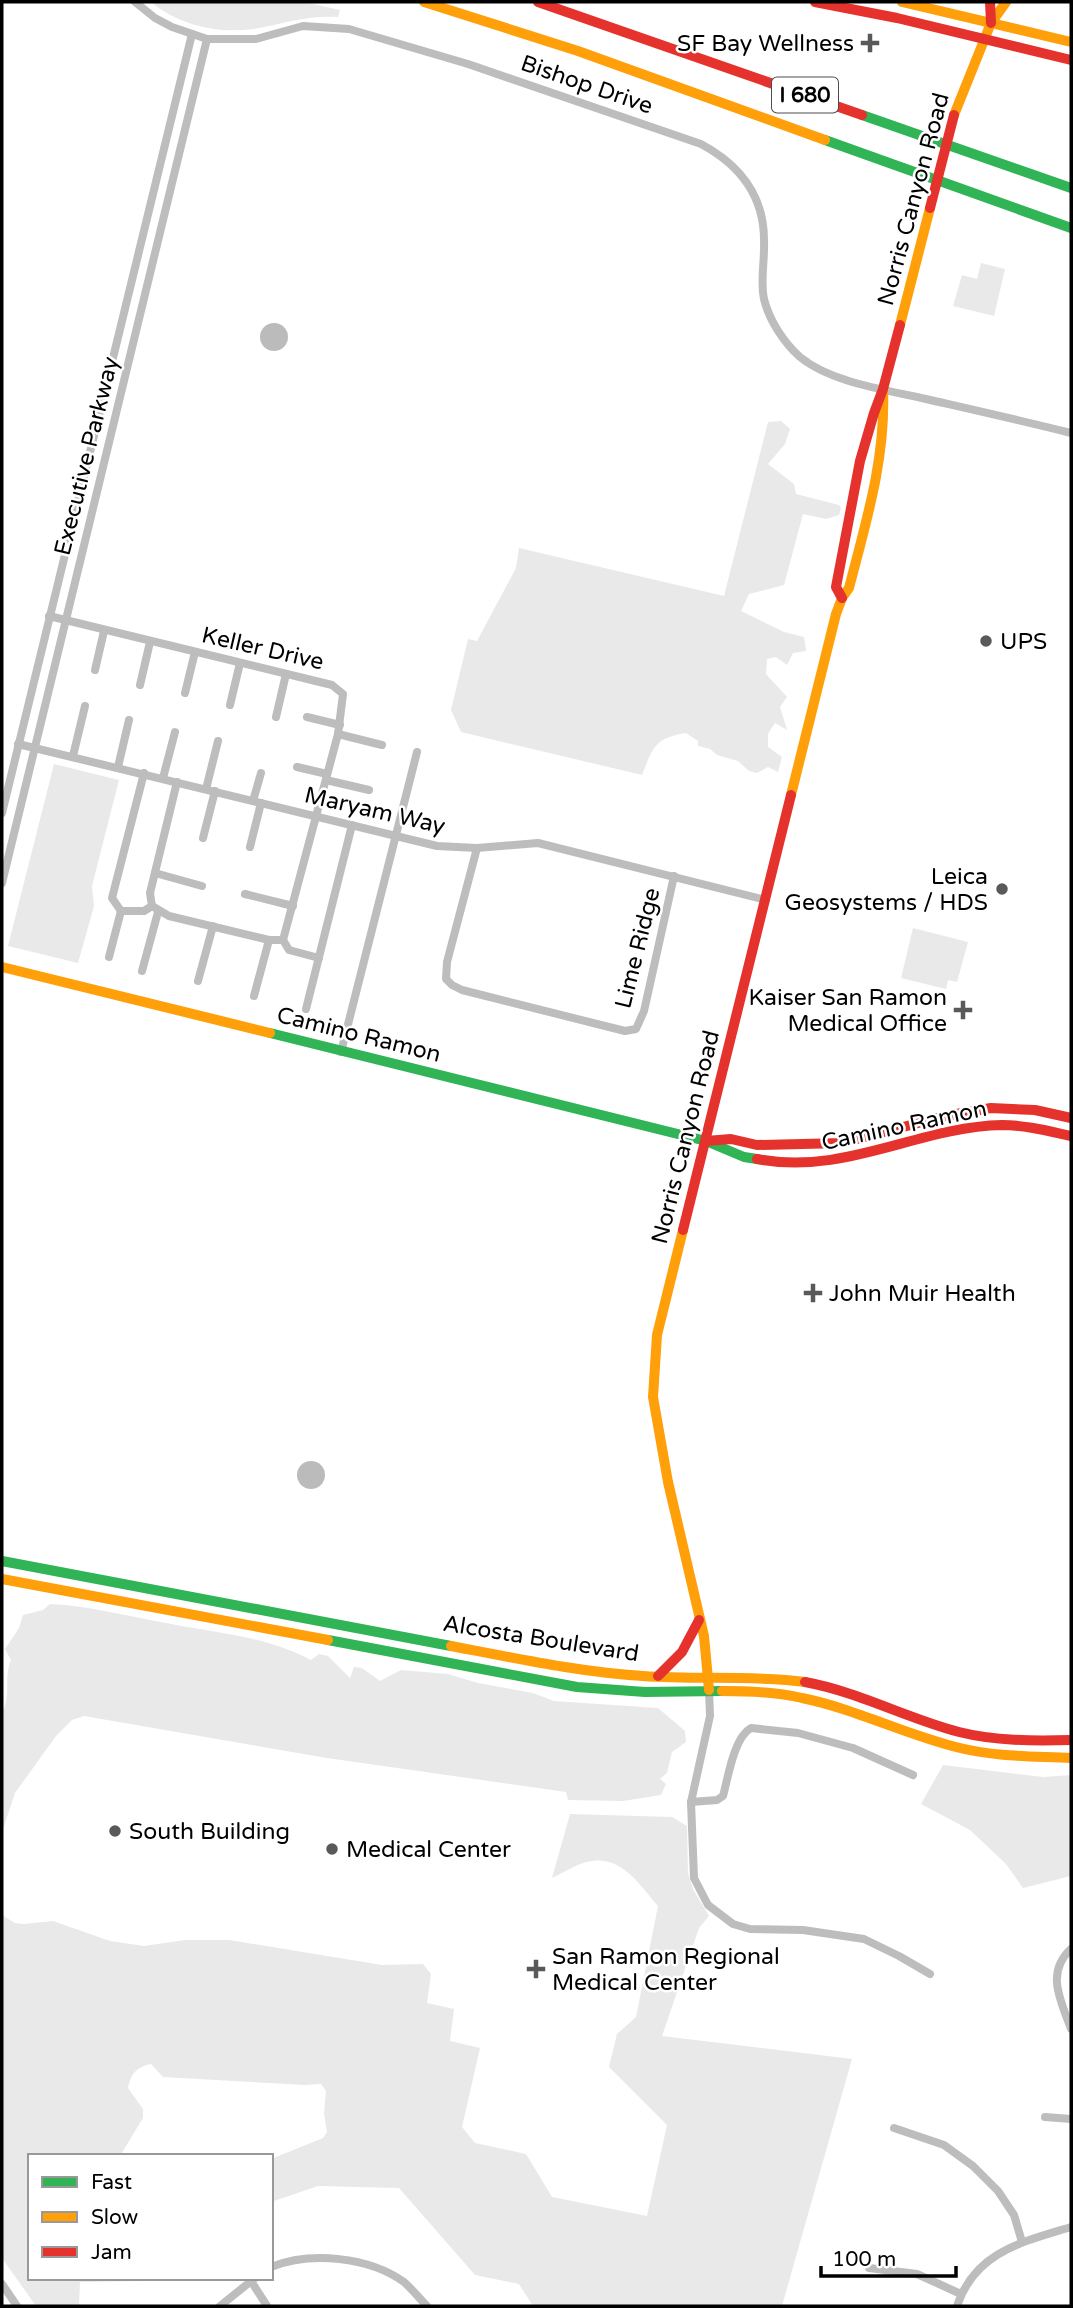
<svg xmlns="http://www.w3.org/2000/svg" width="1073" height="2308" font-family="'Varela Round',sans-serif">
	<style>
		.green { fill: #e9e9e9 }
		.water { fill: #bbb }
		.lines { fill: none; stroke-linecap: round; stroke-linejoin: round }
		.street { stroke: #bdbdbd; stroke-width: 8 }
		.fast { stroke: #30b455; stroke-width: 10 }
		.slow { stroke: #ff9f0a; stroke-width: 10 }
		.jam { stroke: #e5322d; stroke-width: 10 }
		.jam-bridge { stroke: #e5322d; stroke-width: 10 }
		.poi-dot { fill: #595959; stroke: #fff; stroke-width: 2.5 }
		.labels { text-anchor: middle; stroke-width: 5; stroke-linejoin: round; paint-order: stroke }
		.shield { fill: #fff; stroke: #4c4c4c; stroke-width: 2 }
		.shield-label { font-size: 21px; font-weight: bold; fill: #000 }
		.poi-label { font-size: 23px; fill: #000; stroke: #fff; text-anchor: start }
		.street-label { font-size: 23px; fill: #000; stroke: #fff }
	</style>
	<rect width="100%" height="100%" fill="#fff"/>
	<g class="green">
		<path d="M151,2h153l36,8 -2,7c-34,-2 -53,7 -85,12 -36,5 -74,-4 -102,-27z"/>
		<path d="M981,263l24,6 -11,47 -41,-10 9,-31 15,4z"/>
		<path d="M781,421l9,8 -5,15 -17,20 26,20 2,10 43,11 2,3 -2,7 -13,4 -23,-5 -19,71 -35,9 -8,17 43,21 20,5 2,14 -13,2 -6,12 -11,-8 -9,2 -1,15 21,23 -7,10 7,23 -12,-7 -7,11v13l14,10 -4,15 -10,-5 -11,6 -8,-2 -11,-10 -21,-6 -7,-6 -12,-3v-5l-12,-8c-31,5 -33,14 -44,42l-181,-43 -10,-22 17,-71 9,2 39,-73 3,-20 205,48 44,-174z"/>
		<path d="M54,764l65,16 -27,106 2,20 -16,57 -70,-17z"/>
		<path d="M913,928l55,14 -11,40 -9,-2 -2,9 -45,-11z"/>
		<path d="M50,1604c41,2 76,12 116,19 50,10 100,13 145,37l8,-6 9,2 22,22 4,-11 8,1 18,13 21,-11 47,4 30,9 55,10 21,8 104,7 27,23 1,11 -14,10 -5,21 -7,6 6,5 -5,11 -38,6 -55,-1 -2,-8 -239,-34 -243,-42 -12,4 -16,16 -41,57 -13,39v-119c10,-19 1,-34 9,-53l-6,-11 14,-21 4,-13 20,-5z"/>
		<path d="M943,1765l100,12 28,-2v101l-48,12 -17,-24 -36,-34 -49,-26z"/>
		<path d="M570,1814l102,3 15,9 1,47 5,16 16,27 -10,12 -37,108 190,23 -70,247h-249l-14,-22 -44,-9 -76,-87 -81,-2 -47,16v-43l52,-21 4,-6 -3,-18 2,-23 -5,-7 -16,1 -142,-8 -12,-13c-14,3 -20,9 -23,24l15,21v9l-23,38h-90v122h120l-4,3 -66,1 -1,24h-43l-34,-48v-343l13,8 8,1 30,-3 57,20 34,5 41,-6h44l153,25 41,-1 8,10 -4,29 27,6 -4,32 30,7 -18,79 13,16 51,11 26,43 95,19 20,-91 -58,-58 8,-33 19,-17 22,-111c-18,-21 -38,-53 -71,-44 -12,3 -24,11 -35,16z"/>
	</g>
	<g class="water">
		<circle cx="274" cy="337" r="14"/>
		<circle cx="311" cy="1475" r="14"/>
	</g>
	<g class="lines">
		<g class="street">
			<path d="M135,2l20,16 17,9 35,12h49l47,-13 46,3 119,35 233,80c39,21 63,51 63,96 1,20 -4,40 0,59 5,21 20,44 36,58 32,26 87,33 126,42 48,11 97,22 145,34"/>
			<path d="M49,616l283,69 11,9 -5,40 -55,206h-14l-100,-24 -17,-10 -2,-13 27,-111"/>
			<path d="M95,670l9,-39"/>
			<path d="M140,685l10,-43"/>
			<path d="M185,693l10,-41"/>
			<path d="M230,705l10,-42"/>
			<path d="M276,717l10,-43"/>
			<path d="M307,717l33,8"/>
			<path d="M338,734l44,11"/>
			<path d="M18,744l419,102 40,2 61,-5 228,57"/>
			<path d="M73,756l12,-50"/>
			<path d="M118,767l11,-47"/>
			<path d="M297,767l30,7"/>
			<path d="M144,773l-32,125 9,13h23l8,-5"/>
			<path d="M163,778l12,-46"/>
			<path d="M326,780l43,10"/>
			<path d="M206,789l12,-48"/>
			<path d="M253,801l8,-28"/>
			<path d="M2,813l190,-779"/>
			<path d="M203,838l12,-47"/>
			<path d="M250,847l11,-44"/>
			<path d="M477,848l-30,114 -1,17 6,6 10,5 163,41 11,-2 8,-18 30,-135"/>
			<path d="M155,873l47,13"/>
			<path d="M2,883l205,-844"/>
			<path d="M245,894l48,12"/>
			<path d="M283,940l6,10 30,8"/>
			<path d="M109,957l12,-46"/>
			<path d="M142,971l16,-59"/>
			<path d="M198,981l15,-55"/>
			<path d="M254,996l15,-56"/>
			<path d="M306,1009l46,-184"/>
			<path d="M341,1052l76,-300"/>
			<path d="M709,1690l1,26 -19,86 3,76 14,27 25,19 17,5 53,1 61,9 35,17 31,18"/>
			<path d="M691,1802l26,-2 6,-4c5,-18 11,-59 28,-68l47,5 55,15 60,27"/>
			<path d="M1071,1949c-26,24 -10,52 0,80"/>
			<path d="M1045,2117l26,2"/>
			<path d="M894,2128l50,17 29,21 25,25 16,24 8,27"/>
			<path d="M271,2267c40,-16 98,-10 133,15 8,7 15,16 23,24"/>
			<path d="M869,2268l48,6 44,20"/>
			<path d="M251,2281l16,25"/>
			<path d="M2,2284l15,22"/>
			<path d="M220,2306l35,-28"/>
			<path d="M957,2306c18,-54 65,-64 114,-79"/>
		</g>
		<g class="fast">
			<path d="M862,115l209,73"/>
			<path d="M825,140l246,88"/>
			<path d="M270,1033l436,108 38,16 13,2"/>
			<path d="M2,1561l449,85"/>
			<path d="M328,1640l249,47 68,5 77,-1"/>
		</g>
		<g class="slow">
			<path d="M424,2l154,49 247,89"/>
			<path d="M902,2l169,40"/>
			<path d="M954,115l37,-92 15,-21"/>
			<path d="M900,325l30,-117"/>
			<path d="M791,795l45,-181 6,-16 7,-10c17,-66 37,-130 34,-199"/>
			<path d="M2,967l268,66"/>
			<path d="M683,1230l-26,105 -4,62 15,85 36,154 5,54"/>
			<path d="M2,1579l326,61"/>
			<path d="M451,1646c64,12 127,26 192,30 54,4 108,-1 162,6"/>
			<path d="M722,1691c27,0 54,1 80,7 54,11 104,37 158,50 37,9 73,8 111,10"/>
		</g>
		<g class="jam">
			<path d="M538,2l324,113"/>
			<path d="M815,2l82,16 174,42"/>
			<path d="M990,2l1,21"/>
			<path d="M842,598l-6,-11 24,-126 14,-48 9,-24 17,-64"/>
			<path d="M706,1141l25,-2 26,6 85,-2 103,-27 46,-8 44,2 36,8"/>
			<path d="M757,1159c88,17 160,-32 245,-34 23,0 46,6 69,11"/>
			<path d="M683,1230l108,-435"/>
			<path d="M658,1676l24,-24 17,-32"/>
			<path d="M805,1682c54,10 101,36 154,50 36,9 74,9 112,8"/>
		</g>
		<path class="jam-bridge" d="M930,208l24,-93"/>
	</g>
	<g class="poi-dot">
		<path d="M866.5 32.5h7v7h7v7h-7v7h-7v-7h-7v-7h7z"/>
		<circle cx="986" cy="641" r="7"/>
		<circle cx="1002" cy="889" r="7"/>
		<path d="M959.5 999.5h7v7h7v7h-7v7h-7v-7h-7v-7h7z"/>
		<path d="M809.5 1282.5h7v7h7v7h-7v7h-7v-7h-7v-7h7z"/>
		<circle cx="115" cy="1831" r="7"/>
		<circle cx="332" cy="1849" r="7"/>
		<path d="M532.5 1958.5h7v7h7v7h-7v7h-7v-7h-7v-7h7z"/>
	</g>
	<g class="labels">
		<rect class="shield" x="772" y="77.5" width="66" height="35" rx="5"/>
		<g class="shield-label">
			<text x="805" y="102">I 680</text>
		</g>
		<g class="poi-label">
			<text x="854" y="51" text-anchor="end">SF Bay Wellness</text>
			<text x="1000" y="649">UPS</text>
			<text x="988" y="884" text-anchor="end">Leica<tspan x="988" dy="26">Geosystems / HDS</tspan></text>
			<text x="947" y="1005" text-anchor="end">Kaiser San Ramon<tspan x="947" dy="26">Medical Office</tspan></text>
			<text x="829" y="1301">John Muir Health</text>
			<text x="129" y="1839">South Building</text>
			<text x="346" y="1857">Medical Center</text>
			<text x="552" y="1964">San Ramon Regional<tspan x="552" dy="26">Medical Center</tspan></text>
		</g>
		<g class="street-label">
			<text transform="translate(587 84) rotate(19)" y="8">Bishop Drive</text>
			<text transform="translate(913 199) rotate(-75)" y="8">Norris Canyon Road</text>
			<text transform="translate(86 456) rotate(-76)" y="8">Executive Parkway</text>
			<text transform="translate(263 648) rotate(13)" y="8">Keller Drive</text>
			<text transform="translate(375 810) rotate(13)" y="8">Maryam Way</text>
			<text transform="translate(637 948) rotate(-76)" y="8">Lime Ridge</text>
			<text transform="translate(359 1034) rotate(14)" y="8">Camino Ramon</text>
			<text transform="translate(904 1125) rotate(-12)" y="8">Camino Ramon</text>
			<text transform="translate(685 1137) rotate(-76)" y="8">Norris Canyon Road</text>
			<text transform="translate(541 1638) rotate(9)" y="8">Alcosta Boulevard</text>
		</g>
	</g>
	<rect width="1073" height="2308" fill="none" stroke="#000000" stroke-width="7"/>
	<rect x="28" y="2154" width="245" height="126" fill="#ffffff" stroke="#999999" stroke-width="2"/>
	<rect x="42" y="2177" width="35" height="10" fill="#30b455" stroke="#999999" stroke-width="2"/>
	<text x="91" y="2189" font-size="21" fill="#000000">Fast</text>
	<rect x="42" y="2212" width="35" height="10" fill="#ff9f0a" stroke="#999999" stroke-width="2"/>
	<text x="91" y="2224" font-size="21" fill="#000000">Slow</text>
	<rect x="42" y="2247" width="35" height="10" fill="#e5322d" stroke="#999999" stroke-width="2"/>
	<text x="91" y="2259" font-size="21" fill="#000000">Jam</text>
	<path d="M821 2266v10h135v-10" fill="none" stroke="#000000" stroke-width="3.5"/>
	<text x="832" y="2266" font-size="21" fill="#000000" stroke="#ffffff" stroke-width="5" paint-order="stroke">100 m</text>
</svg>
